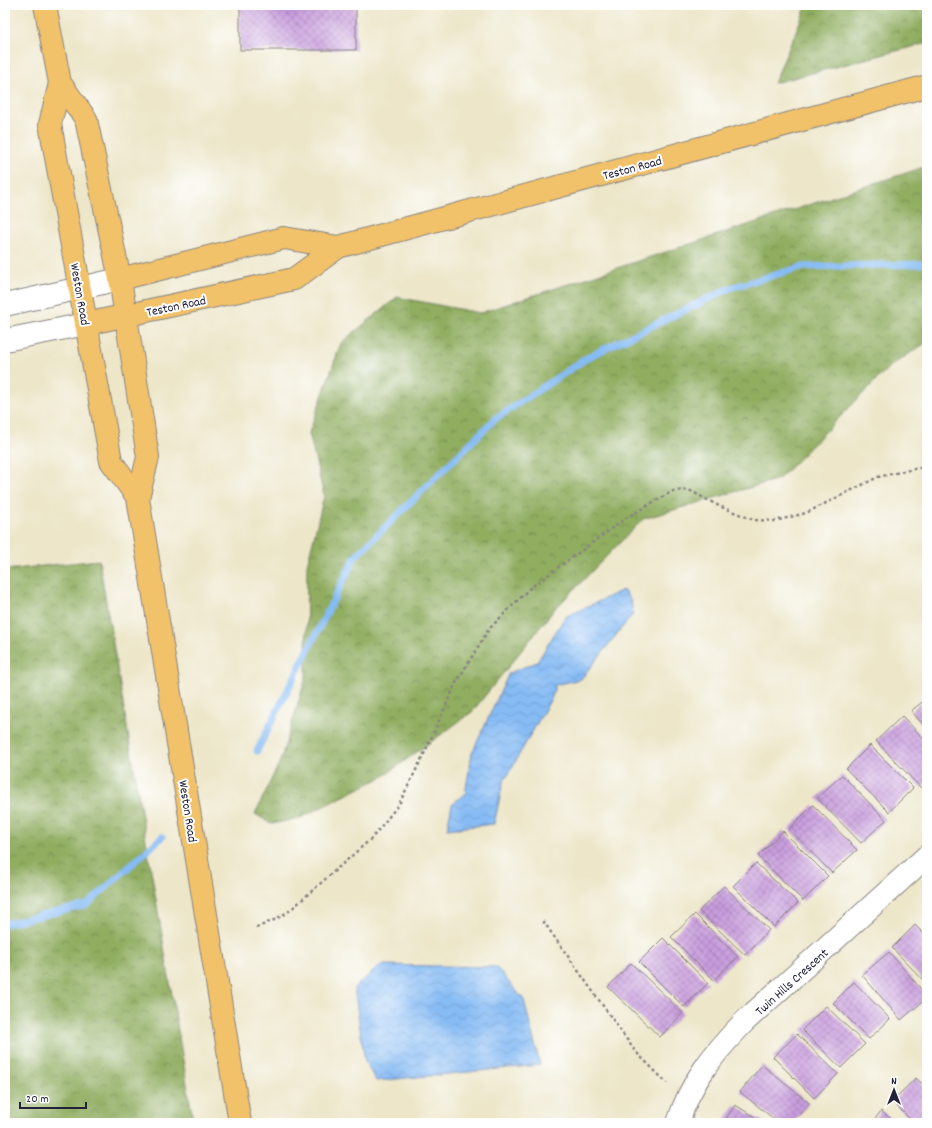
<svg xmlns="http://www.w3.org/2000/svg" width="932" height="1128" font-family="Dekko,sans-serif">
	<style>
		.forest { fill: url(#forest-crowns); stroke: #59684e }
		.water { fill: url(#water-waves); stroke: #546e98 }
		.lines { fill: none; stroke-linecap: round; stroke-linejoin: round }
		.stream { stroke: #86bbf4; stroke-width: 7 }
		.building { fill: url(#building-cross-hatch) }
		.minor-casing { stroke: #888482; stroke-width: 24 }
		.major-casing { stroke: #888482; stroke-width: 24 }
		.path { stroke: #888482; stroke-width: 2.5; stroke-dasharray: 3 3; stroke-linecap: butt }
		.minor { stroke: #fff; stroke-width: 22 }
		.major { stroke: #f2c26a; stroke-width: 22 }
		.labels { text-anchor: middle; stroke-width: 4; stroke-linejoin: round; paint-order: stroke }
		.street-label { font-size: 13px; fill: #22223b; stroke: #fff }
	</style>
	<defs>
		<pattern id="forest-crowns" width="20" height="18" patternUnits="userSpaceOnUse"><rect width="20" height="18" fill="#90ad60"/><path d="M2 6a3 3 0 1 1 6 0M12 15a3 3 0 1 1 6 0" fill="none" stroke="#758c50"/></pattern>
		<pattern id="water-waves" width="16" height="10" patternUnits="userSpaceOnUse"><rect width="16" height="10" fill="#86bbf4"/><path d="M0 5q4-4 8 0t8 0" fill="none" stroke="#73a0d2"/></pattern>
		<pattern id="building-cross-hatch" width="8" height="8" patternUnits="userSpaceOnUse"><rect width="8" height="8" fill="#c99dde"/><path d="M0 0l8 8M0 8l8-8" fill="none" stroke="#a380b5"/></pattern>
	</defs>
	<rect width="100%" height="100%" fill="#fff"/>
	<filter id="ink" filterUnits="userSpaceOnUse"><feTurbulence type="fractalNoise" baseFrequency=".025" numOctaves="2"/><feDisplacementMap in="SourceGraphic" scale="8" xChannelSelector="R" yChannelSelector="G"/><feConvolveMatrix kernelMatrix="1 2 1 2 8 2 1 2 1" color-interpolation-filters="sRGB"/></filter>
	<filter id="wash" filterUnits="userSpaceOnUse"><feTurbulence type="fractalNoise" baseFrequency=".012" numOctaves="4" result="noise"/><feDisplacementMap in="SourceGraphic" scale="16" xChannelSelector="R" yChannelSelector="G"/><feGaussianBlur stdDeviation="0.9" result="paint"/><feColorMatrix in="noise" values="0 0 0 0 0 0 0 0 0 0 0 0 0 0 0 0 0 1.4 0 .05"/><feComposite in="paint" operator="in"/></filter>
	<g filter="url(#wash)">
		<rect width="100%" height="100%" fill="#ede6c9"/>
		<g class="forest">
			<path d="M807,5h120v38l-153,40z"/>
			<path d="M927,166v176l-38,25 -110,112 -136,40 -89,91 -82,102 -88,64 -84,42 -28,6 -17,-10 26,-55 25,-82 1,-112 17,-69 -15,-63 32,-90 56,-46 83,16z"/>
			<path d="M99,560l94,560 -12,3h-176v-553z"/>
		</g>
		<g class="water">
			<path d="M623,590l8,11 2,13 -52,65 -26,6 -3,12 -49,86 -9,41 -47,5 5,-25 13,-10 7,-41 37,-80 28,-11 28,-45z"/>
			<path d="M381,965l115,2 28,33 16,65 -164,16 -11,-19 -11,-74z"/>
		</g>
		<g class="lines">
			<g class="stream">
				<path d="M257,751l98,-194 140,-138 95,-63 140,-68 72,-21 125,-3"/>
				<path d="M5,924l82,-19 75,-68"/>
			</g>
		</g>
		<g id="blocks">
			<g class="building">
				<rect x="240" y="5" width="116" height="45"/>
				<path d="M927,698v31l-16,-18z"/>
				<path d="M902,716l25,26v41l-6,5 -45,-47z"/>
				<path d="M870,745l43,43 -24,24 -43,-43z"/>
				<path d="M842,775l44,45 -25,23 -44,-45z"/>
				<path d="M813,805l44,45 -25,23 -43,-44z"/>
				<path d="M783,831l45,45 -25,25 -45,-45z"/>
				<path d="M756,863l42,40 -24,24 -41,-41z"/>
				<path d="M724,886l45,44 -24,25 -46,-44z"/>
				<path d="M695,914l43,43 -24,23 -43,-43z"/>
				<path d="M915,925l12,12v47l-35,-36z"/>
				<path d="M663,938l45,45 -24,24 -45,-45z"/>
				<path d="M889,952l38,44v2l-26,22 -39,-45z"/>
				<path d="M631,963l52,50 -23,24 -52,-50z"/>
				<path d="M854,982l36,37 -21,20 -36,-36z"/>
				<path d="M826,1006l39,38 -24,24 -39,-38z"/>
				<path d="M797,1034l41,40 -24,24 -41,-41z"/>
				<path d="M762,1065l47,38 -16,20h-14l-39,-31z"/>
				<path d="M916,1078l11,10v35h-13l-22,-22z"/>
				<path d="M735,1105l30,18h-42z"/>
				<path d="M881,1111l16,12h-25z"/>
			</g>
		</g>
	</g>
	<g filter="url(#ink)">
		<use href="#blocks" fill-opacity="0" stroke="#888482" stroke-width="1"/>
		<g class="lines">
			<defs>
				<g id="minor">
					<path d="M5,305l115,-26"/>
					<path d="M5,340l81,-16"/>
					<path d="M678,1123c13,-43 37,-71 67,-102l182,-165"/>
				</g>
				<g id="major">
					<path d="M45,5l15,78 26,36 34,160 28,178 -10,41 102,625"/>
					<path d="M60,83l-10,41 61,337 27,37"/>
					<path d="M120,279l164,-41 54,9"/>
					<path d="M86,324l208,-45 44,-32 589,-161"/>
				</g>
			</defs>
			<use href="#minor" class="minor-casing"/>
			<use href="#major" class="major-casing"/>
			<g class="path">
				<path d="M543,921l92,130 32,32"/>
				<path d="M256,928l18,-8 14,-8 84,-74 27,-34 25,-50 32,-71 33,-54 41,-41 96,-70 47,-27 16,-1 30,16 35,14 21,1 31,-8 72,-36 40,-9h9"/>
			</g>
			<use href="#minor" class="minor"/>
			<use href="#major" class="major"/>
		</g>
	</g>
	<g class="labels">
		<g class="street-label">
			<text transform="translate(632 167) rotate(-15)" y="5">Teston Road</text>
			<text transform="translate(81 294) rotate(80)" y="5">Weston Road</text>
			<text transform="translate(176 305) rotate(-12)" y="5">Teston Road</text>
			<text transform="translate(189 811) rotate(81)" y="5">Weston Road</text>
			<text transform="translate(791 981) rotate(-42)" y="5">Twin Hills Crescent</text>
		</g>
	</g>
	<rect width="932" height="1128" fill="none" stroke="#fff" stroke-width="20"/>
	<g transform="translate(894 1090)" stroke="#ffffff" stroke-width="3" paint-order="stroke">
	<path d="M0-3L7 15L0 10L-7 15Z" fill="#22223b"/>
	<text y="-6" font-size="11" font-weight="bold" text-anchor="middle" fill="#22223b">N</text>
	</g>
	<path d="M20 1102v6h66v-6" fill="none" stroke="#22223b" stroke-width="2"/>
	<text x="26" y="1102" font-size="12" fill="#22223b" stroke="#ffffff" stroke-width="3" paint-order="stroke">20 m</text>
</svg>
